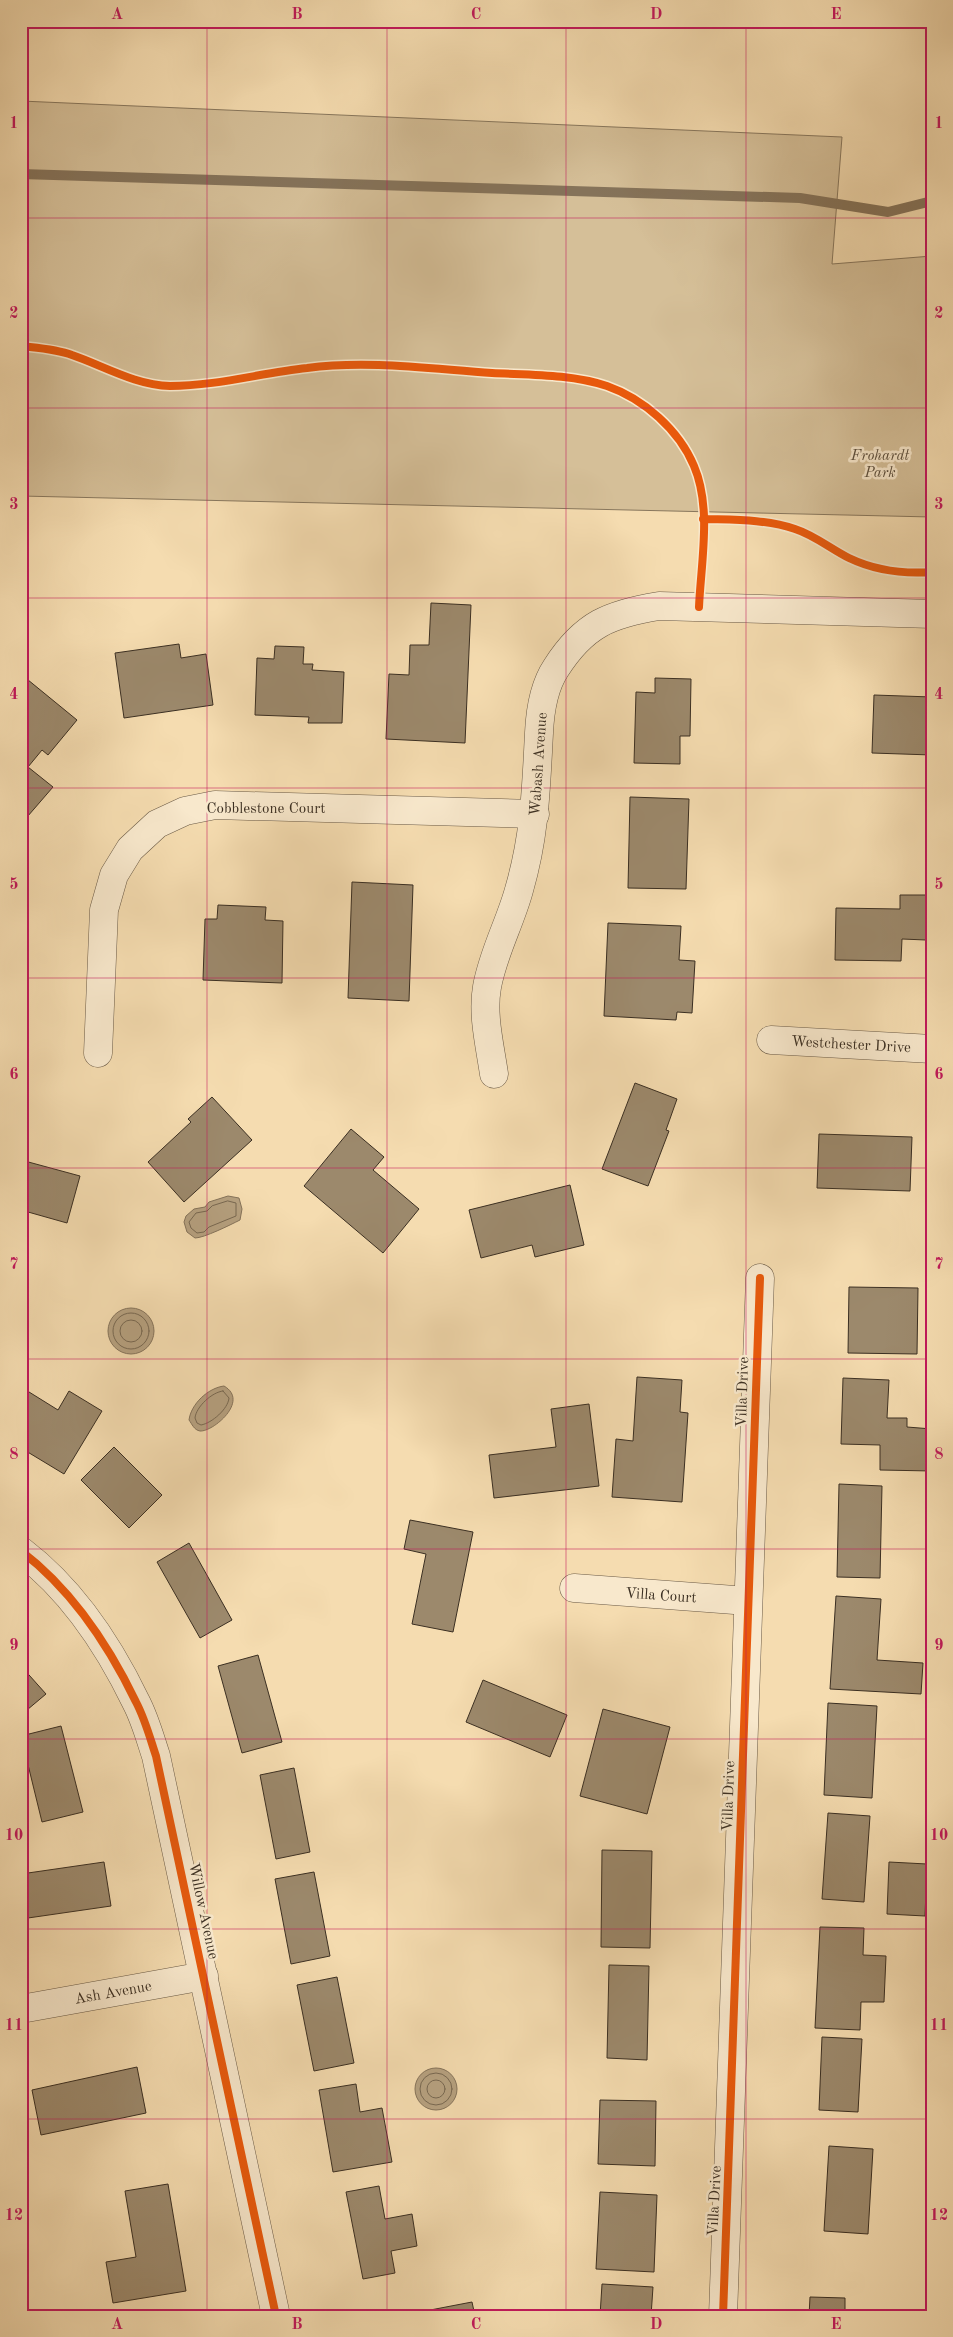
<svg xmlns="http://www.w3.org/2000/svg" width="953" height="2337" font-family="'Old Standard TT',serif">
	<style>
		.green { fill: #d5bf98; stroke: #88775d }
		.water { fill: #b6a180; stroke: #85735a }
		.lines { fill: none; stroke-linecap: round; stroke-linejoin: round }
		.shore { stroke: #786851; stroke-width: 1 }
		.stream { stroke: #85735a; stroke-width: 10 }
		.building { fill: #9c896c; stroke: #3b2f22 }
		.minor-casing { stroke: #6a5a46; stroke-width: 29 }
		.minor { stroke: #f8e8cc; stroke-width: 28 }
		.cycleway-casing { stroke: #f8e8cc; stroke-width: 11 }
		.cycleway { stroke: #e8590c; stroke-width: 8 }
		.grid { fill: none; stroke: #c2185b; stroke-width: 1; stroke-opacity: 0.55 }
		.labels { text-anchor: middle; stroke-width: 5; stroke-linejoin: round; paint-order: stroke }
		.park-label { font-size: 15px; font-style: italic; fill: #5a4c3a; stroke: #f8e8cc }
		.street-label { font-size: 15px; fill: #3b2f22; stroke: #f8e8cc }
		.neatline { fill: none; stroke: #c2185b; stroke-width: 2 }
		.grid-label { font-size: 16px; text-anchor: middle; font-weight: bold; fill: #c2185b }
	</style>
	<rect width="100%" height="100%" fill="#f5dcb0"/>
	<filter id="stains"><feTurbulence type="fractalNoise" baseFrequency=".004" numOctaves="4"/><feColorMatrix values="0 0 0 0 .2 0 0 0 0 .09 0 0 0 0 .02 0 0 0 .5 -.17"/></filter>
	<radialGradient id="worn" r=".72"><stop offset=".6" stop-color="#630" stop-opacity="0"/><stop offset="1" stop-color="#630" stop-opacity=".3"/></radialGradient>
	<path class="green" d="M21,101l821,36 -10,127 100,-8v261l-911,-21z"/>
	<g class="water">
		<path d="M228,1196l11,2 3,11 -2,11c-10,5 -36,18 -45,18l-8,-6 -3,-10 2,-6 8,-7 11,-2 4,-5z"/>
		<circle cx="131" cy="1331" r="23"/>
		<path d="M224,1386c26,15 -11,46 -24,45 -6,-1 -8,-7 -11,-11 2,-16 19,-32 35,-34z"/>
		<circle cx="436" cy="2089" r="21"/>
	</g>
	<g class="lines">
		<g class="shore">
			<path d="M228,1201l8,2v13l-27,11 -5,5 -7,1 -6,-5 -2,-6 7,-9 11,-2 5,-5z"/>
			<circle cx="131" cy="1331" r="18"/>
			<circle cx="131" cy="1331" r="11"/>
			<path d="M223,1391l6,7c-1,11 -17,25 -28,27l-4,-2 -2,-5c1,-11 17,-26 28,-27z"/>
			<circle cx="436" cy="2089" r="16"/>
			<circle cx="436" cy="2089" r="9"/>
		</g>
		<path class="stream" d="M21,174l779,24 88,14 44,-11"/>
	</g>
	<g class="building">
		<path d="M431,603l40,2 -6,138 -79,-4 3,-65 20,1 1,-30h19z"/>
		<path d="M179,644l2,14 25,-4 7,51 -89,13 -9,-65z"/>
		<path d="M275,646l29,1 -1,17h10l-1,6 32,2 -2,51h-34l1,-6 -54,-2 2,-57 17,1z"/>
		<path d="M22,675l55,45 -29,35 -6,-5 -14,17 25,20 -32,37z"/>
		<path d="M655,678l36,1 -1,57h-10v28l-46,-1 2,-71 19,1z"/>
		<path d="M874,695l58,2v58l-60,-2z"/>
		<path d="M630,797l59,2 -3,90 -58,-1z"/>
		<path d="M352,882l61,3 -4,116 -61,-3z"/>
		<path d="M900,895h27l-1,45 -24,-1 -1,22 -66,-1 1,-52 64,1z"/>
		<path d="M218,905l48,2 -1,13 18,1 -1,62 -79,-3 2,-61h12z"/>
		<path d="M608,923l73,3 -2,34 16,1 -3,52 -15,-1 -1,8 -72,-4z"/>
		<path d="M635,1083l42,16 -11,31 3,1 -21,55 -46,-17z"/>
		<path d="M212,1097l40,43 -68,62 -36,-40 43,-40 -3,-3z"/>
		<path d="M351,1129l33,28 -11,13 46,39 -36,44 -79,-67z"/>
		<path d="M819,1134l93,3 -2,54 -93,-3z"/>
		<path d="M21,1160l59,16 -13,47 -46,-13z"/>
		<path d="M570,1185l14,60 -49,12 -3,-12 -51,13 -12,-48z"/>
		<path d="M849,1287l69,1 -1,66 -69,-1z"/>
		<path d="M637,1377l45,3 -2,32 8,1 -6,89 -70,-5 4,-58 17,2z"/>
		<path d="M843,1378l46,2 -2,38h20v9l25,2v42l-52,-1v-25l-39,-1z"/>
		<path d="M21,1387l37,23 11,-19 33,20 -38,63 -43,-26z"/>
		<path d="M589,1404l10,82 -105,12 -5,-43 67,-8 -5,-38z"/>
		<path d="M114,1447l48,48 -33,33 -48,-48z"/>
		<path d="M839,1484l43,2 -2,92 -43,-1z"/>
		<path d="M410,1520l63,12 -20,100 -41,-8 14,-70 -22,-5z"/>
		<path d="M189,1543l43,77 -32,18 -43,-76z"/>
		<path d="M836,1596l45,3 -4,61 46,3 -2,31 -91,-5z"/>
		<path d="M258,1655l24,87 -40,11 -24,-87z"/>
		<path d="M21,1666l25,28 -25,21z"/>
		<path d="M483,1680l84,35 -17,42 -84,-35z"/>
		<path d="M828,1703l49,3 -5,92 -48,-3z"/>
		<path d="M603,1709l67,18 -23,87 -67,-18z"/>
		<path d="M61,1726l22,86 -41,10 -21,-86z"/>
		<path d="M294,1768l16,84 -34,7 -16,-84z"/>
		<path d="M828,1813l42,3 -6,86 -42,-3z"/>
		<path d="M602,1850l50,1 -2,97 -49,-1z"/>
		<path d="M104,1862l7,44 -90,13v-45z"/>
		<path d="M889,1862l38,2 -2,52 -38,-2z"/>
		<path d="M314,1872l16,84 -39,8 -16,-85z"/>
		<path d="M820,1927l44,1 -1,27 23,1 -2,46h-23l-1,28 -45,-2z"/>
		<path d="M609,1965l40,1 -2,94 -40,-2z"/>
		<path d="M337,1977l17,86 -40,8 -17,-86z"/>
		<path d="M822,2037l40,2 -4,73 -39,-2z"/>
		<path d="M137,2067l9,46 -105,22 -9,-45z"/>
		<path d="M356,2084l4,28 22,-4 10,54 -59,10 -14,-82z"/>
		<path d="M600,2100l56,1 -1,65 -57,-2z"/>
		<path d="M829,2146l44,3 -5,85 -44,-3z"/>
		<path d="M168,2184l18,107 -73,12 -7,-41 30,-5 -11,-66z"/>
		<path d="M379,2186l6,33 27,-5 5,32 -26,5 4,22 -32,6 -17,-87z"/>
		<path d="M600,2192l57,3 -3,77 -58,-3z"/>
		<path d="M602,2284l51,3 -2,29h-51z"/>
		<path d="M810,2297l35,1v18h-36z"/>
		<path d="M472,2302l3,14h-76z"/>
	</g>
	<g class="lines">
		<defs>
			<g id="minor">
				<path d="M771,1040l161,9"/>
				<path d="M98,1053l6,-143 10,-35 16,-26 27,-25 28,-13 30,-6 320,9"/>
				<path d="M494,1074c-4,-28 -12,-59 -7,-87 6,-34 23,-64 32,-97 16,-55 17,-101 20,-157 1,-22 5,-47 17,-65 28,-44 54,-54 103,-62l273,8"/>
				<path d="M21,1551c50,38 88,95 115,151 9,17 14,36 20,54l120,560"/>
				<path d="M574,1588l174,13"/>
				<path d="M21,2009l183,-33"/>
				<path d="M723,2316l37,-1038"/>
			</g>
		</defs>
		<use href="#minor" class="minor-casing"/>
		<use href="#minor" class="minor"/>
		<defs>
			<g id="cycleway">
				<path d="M21,346c17,2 35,3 51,9 32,11 63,30 98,31 46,0 91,-13 137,-18 61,-8 124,1 185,5 38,2 79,1 115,13 37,13 72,44 87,80 18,42 7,96 5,141"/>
				<path d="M703,519c31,1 62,0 92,10 19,6 36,20 54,29 25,12 55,16 83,14"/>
				<path d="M21,1551c50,38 88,95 115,151 9,17 14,36 20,54l120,560"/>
				<path d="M723,2316l37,-1038"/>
			</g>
		</defs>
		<use href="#cycleway" class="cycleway-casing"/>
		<use href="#cycleway" class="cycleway"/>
	</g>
	<path class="grid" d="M207,21v2295M387,21v2295M566,21v2295M746,21v2295M21,218h911M21,408h911M21,598h911M21,788h911M21,978h911M21,1168h911M21,1359h911M21,1549h911M21,1739h911M21,1929h911M21,2119h911"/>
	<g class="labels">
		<g class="park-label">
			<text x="880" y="460">Frohardt<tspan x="880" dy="17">Park</tspan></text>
		</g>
		<g class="street-label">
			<text transform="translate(538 764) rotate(-86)" y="5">Wabash Avenue</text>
			<text x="266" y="813">Cobblestone Court</text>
			<text transform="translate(851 1044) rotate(3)" y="5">Westchester Drive</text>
			<text transform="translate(742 1392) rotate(-88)" y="5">Villa Drive</text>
			<text transform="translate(661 1595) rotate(4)" y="5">Villa Court</text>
			<text transform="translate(728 1796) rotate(-88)" y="5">Villa Drive</text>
			<text transform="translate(204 1911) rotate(78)" y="5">Willow Avenue</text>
			<text transform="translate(113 1992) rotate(-10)" y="5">Ash Avenue</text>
			<text transform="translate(714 2201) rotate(-87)" y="5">Villa Drive</text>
		</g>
	</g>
	<rect width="953" height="2337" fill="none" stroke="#f5dcb0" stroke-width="55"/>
	<rect x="28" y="28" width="898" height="2282" class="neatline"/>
	<g class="grid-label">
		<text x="117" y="19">A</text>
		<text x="297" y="19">B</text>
		<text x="476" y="19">C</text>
		<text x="656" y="19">D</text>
		<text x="836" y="19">E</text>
		<text x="14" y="128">1</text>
		<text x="939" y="128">1</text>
		<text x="14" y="318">2</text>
		<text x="939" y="318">2</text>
		<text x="14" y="509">3</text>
		<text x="939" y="509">3</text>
		<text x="14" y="699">4</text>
		<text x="939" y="699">4</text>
		<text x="14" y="889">5</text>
		<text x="939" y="889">5</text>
		<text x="14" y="1079">6</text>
		<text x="939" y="1079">6</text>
		<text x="14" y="1269">7</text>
		<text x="939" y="1269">7</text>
		<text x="14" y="1459">8</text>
		<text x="939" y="1459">8</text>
		<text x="14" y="1650">9</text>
		<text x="939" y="1650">9</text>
		<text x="14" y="1840">10</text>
		<text x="939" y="1840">10</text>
		<text x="14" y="2030">11</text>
		<text x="939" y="2030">11</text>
		<text x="14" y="2220">12</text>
		<text x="939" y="2220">12</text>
		<text x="117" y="2329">A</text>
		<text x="297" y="2329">B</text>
		<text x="476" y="2329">C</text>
		<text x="656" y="2329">D</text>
		<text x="836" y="2329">E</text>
	</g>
	<rect width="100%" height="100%" filter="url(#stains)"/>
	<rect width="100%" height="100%" fill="url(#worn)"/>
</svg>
